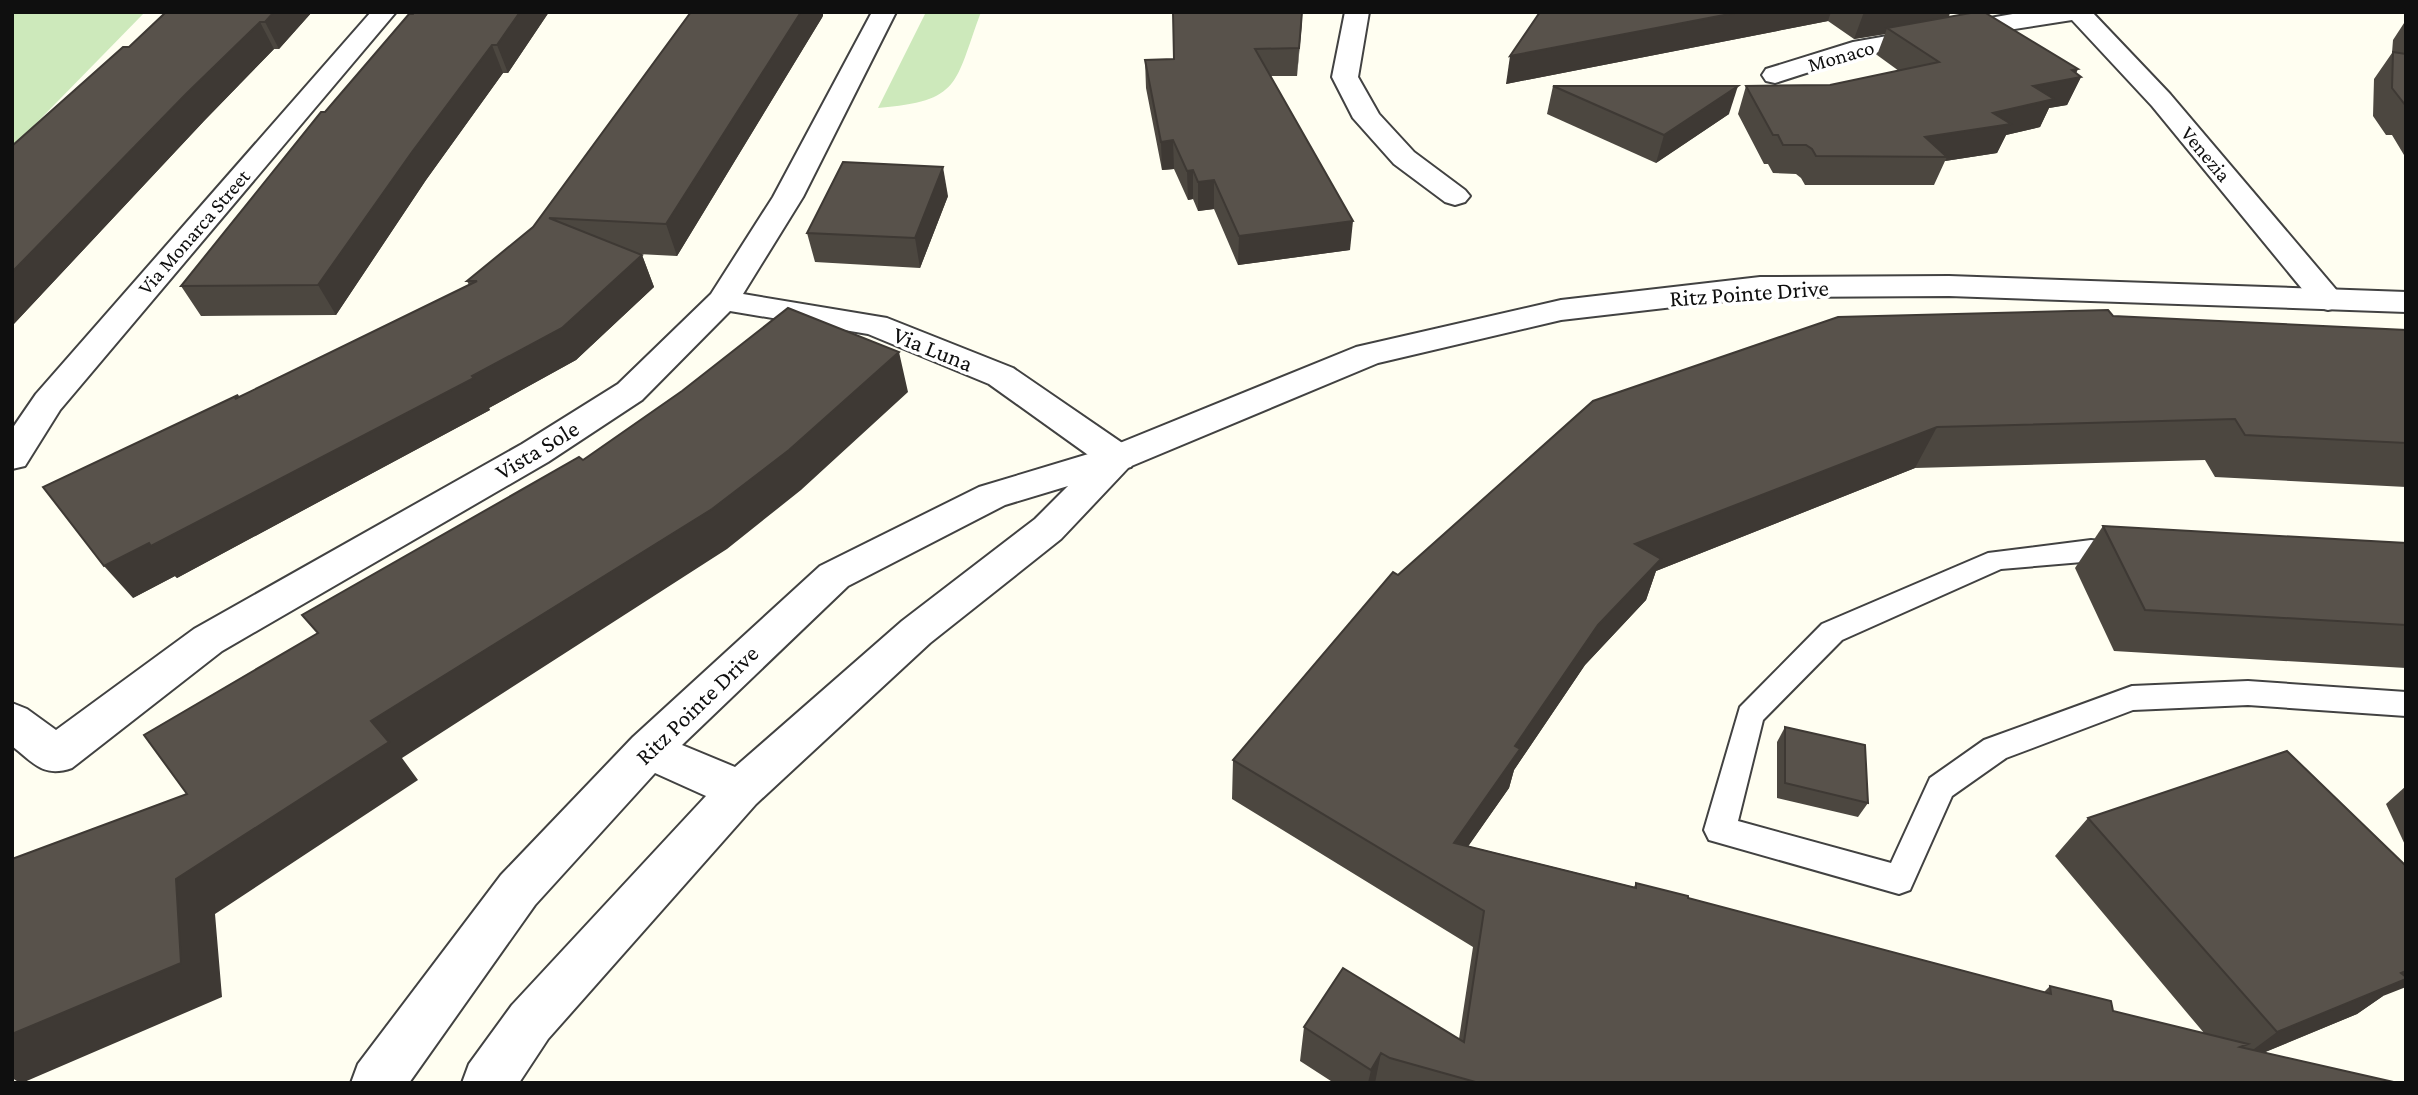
<svg xmlns="http://www.w3.org/2000/svg" width="2418" height="1095" font-family="'Crimson Pro',serif">
	<style>
		.green { fill: #cde9bb }
		.lines { fill: none; stroke-linecap: round; stroke-linejoin: round }
		.service-casing { stroke: #424242; stroke-width: 4 }
		.minor-casing { stroke: #424242; stroke-width: 4 }
		.tertiary-casing { stroke: #424242; stroke-width: 4 }
		.service { fill: #fff; fill-rule: evenodd }
		.minor { fill: #fff; fill-rule: evenodd }
		.tertiary { fill: #fff; fill-rule: evenodd }
		.wall { fill: #4c4740 }
		.shaded-wall { fill: #3e3934 }
		.building { fill: #58524b; stroke: #3e3934; stroke-width: 2 }
		.labels { text-anchor: middle; stroke-width: 7; stroke-linejoin: round; paint-order: stroke }
		.far-street-label { font-size: 21px; fill: #0f0f0f; stroke: #fff }
		.street-label { font-size: 24px; fill: #0f0f0f; stroke: #fff }
	</style>
	<rect width="100%" height="100%" fill="#fffef1"/>
	<g class="green">
		<path d="M12,12h133l-133,136z"/>
		<path d="M926,12h55c-27,72 -19,89 -103,96z"/>
	</g>
	<g class="lines">
		<defs>
			<path id="service" d="M2091,540l39,4 4,7 -4,7 -129,11 -159,71 -79,80 -25,101 153,42 39,-85 54,-38 148,-54 116,-5 158,11v24l-158,-11 -115,5 -127,48 -54,38 -42,94 -11,4 -190,-54 -5,-10 36,-123 82,-83 166,-71z"/>
			<g id="minor">
				<path d="M371,12h25l-336,398 -35,56 -13,3v-40l24,-35z"/>
				<path d="M872,12h24l-93,185 -60,97 144,24 126,50 118,81 5,9 -5,9 -13,3 -13,-3 -116,-83 -121,-50 -138,-23 -88,89 -94,62 -326,189 -150,117c-29,10 -38,-5 -60,-22v-43l15,6 29,21 138,-101 328,-185 96,-60 93,-90 62,-97z"/>
				<path d="M1345,12h24l-11,65 21,37 35,38 51,38 5,6 -5,6 -10,3 -10,-3 -51,-38 -41,-46 -21,-41z"/>
				<path d="M2024,12h68l78,82 169,199 5,7 -5,7 -11,3 -11,-3 -165,-201 -80,-86 -135,21 -78,15 -84,27 -9,-2 -4,-6 4,-6 87,-27z"/>
			</g>
			<path id="tertiary" d="M1949,276l457,16v20l-457,-16 -189,1 -199,23 -183,43 -249,104 -68,72 -131,104 -174,161 -208,235 -29,44h-57l7,-19 43,-59 194,-209 -51,-23 -120,132 -126,178h-58l7,-19 143,-189 132,-138 187,-171 159,-79 126,-38 251,-102 205,-47 199,-23zM1068,486l-33,33 -133,102 -167,146 -53,-22 166,-159 157,-81z"/>
		</defs>
		<use href="#service" class="service-casing"/>
		<use href="#minor" class="minor-casing"/>
		<use href="#tertiary" class="tertiary-casing"/>
		<use href="#service" class="service"/>
		<use href="#minor" class="minor"/>
		<use href="#tertiary" class="tertiary"/>
	</g>
	<g class="wall">
		<path d="M312,12l-33,37h-5l-70,72 -192,205v-180l117,-99z"/>
		<path d="M549,12l-41,61h-5l-77,107 -90,135 -135,1 -20,-30 144,-174z"/>
		<path d="M1302,12l-5,64h-26l79,174 -112,15 -24,-56 -16,2 -5,-12 -5,1 -14,-31 -12,1 -16,-82 -1,-28 29,-1z"/>
		<path d="M1540,12h410l-1,5 127,56 5,4 -14,28 -18,3 -9,19 -34,8 -9,18 -52,8 -11,24h-129l-4,-7 -5,-4 -23,-1 -5,-9h-4l-26,-50 8,-28 84,-1 69,-14 -22,-16 8,-21 -31,5 -26,-18 -322,63z"/>
		<path d="M823,16l-146,240 -39,-2 4,1 12,32 -78,73 -87,48 1,2 -313,168 -2,-2 -42,22 105,-203 1,2 230,-112 -2,-4 66,-54z"/>
		<path d="M2406,20v135h-2l-12,-20h-6l-13,-19 1,-37 18,-26 1,-13z"/>
		<path d="M1553,86l176,28 -73,49 -109,-49z"/>
		<path d="M948,196l-28,72 -105,-6 -8,-29z"/>
		<path d="M2113,316l293,14v157l-191,-10 -10,-17 -290,8 -259,103 -10,29 -61,65 -71,105 -5,18 -41,58 166,41 2,-4 52,15 356,94 6,-6 63,25 91,22 -149,-177 33,-38 295,178 -26,18 -94,39 135,30h-1064l-34,-22 4,-34 155,12 14,-92 -241,-148 1,-39 165,-185z"/>
		<path d="M2103,526l303,17v125l-292,-17 -39,-83z"/>
		<path d="M1785,727l83,76 -10,14 -81,-19v-56z"/>
		<path d="M2406,786v61l-20,-43z"/>
	</g>
	<g class="shaded-wall">
		<path d="M274,12h38l-33,37 -14,-27z"/>
		<path d="M520,12h29l-41,61 -11,-28z"/>
		<path d="M801,12h22v4l-146,240 -11,-32z"/>
		<path d="M1302,12v11l-5,53 2,-28z"/>
		<path d="M1740,12h91l-3,9 -322,63 4,-28z"/>
		<path d="M1864,12h86l-4,11 -59,5 -2,6 -31,5z"/>
		<path d="M260,22l14,27 -70,72 -192,205v-54l175,-179z"/>
		<path d="M492,45l11,28 -77,107 -90,135 -18,-30 94,-133z"/>
		<path d="M2078,69l-4,9 7,-1 -14,28 -18,3 -9,19 -34,8 -9,18 -52,8 2,-4 -22,-20 68,-24 40,-27 39,-16z"/>
		<path d="M1738,86l-9,28 -73,49 8,-28z"/>
		<path d="M1173,140l1,29 -12,1 -1,-28z"/>
		<path d="M943,167l5,29 -28,72 -5,-30z"/>
		<path d="M1193,170v29l-5,1 -1,-29z"/>
		<path d="M1214,180v29l-16,2v-29z"/>
		<path d="M1353,221l-3,29 -112,15 1,-29z"/>
		<path d="M642,255l12,32 -78,73 -87,48 1,2 -313,168 -2,-2 -42,22 -29,-32 368,-190z"/>
		<path d="M899,352l9,40 -107,98 -74,59 -325,209 16,22 -203,134 7,83 -200,86h-2l-8,-5v-44l164,-155 195,-158z"/>
		<path d="M1937,427l-22,41 -259,103 -10,29 -61,65 -71,105 -5,18 -65,93 10,-38 61,-97 120,-202z"/>
		<path d="M2406,971v16l-23,9 -26,18 -126,52 46,-34z"/>
		<path d="M1381,1053l-6,30h-7l3,-13z"/>
	</g>
	<g class="building">
		<path d="M166,12h108l-9,10h-5l-73,71 -175,179v-126l111,-99h6z"/>
		<path d="M414,12h106l-23,33h-5l-80,107 -94,133 -137,1 140,-174h4l84,-98h4z"/>
		<path d="M691,12h110l-135,212 -117,-6 93,37 -80,73 -90,48 2,2 -323,168 -2,-3 -45,23 -61,-79 195,-92 -3,4 242,-118h-10l66,-54z"/>
		<path d="M1173,12h129l-3,36 -44,1 98,172 -114,15 -25,-56 -16,2 -5,-12 -6,1 -14,-31 -12,2 -16,-82 29,-1z"/>
		<path d="M1540,12h200l-230,44z"/>
		<path d="M1976,12h8l94,57 -6,1 9,7 -48,9 21,13 -61,14 18,11 -86,13 22,20 -131,-1 -4,-7 -6,-4h-23l-5,-10h-5l-27,-49 84,-1 109,-23 -52,-34z"/>
		<path d="M2393,52l13,2v52l-14,-18z"/>
		<path d="M1553,86h185l-74,49z"/>
		<path d="M843,162l100,5 -28,71 -108,-5z"/>
		<path d="M788,308l111,44 -110,98 -77,59 -341,212 18,21 -213,137 5,84 -169,71v-175l175,-65 -43,-59 174,-102 -16,-18 277,-158 4,3 99,-69z"/>
		<path d="M2108,310l5,6 293,14v113l-161,-8 -10,-16 -298,8 -302,117 26,15 -63,66 -83,121 5,3 -66,94 182,45v-5l52,13v2l363,96 -1,-8 61,15 2,10 135,33 -8,3 158,36h-919l-89,-25 -9,-5 -10,17 -67,-43 39,-59 121,74 20,-131 -251,-151 160,-188 5,3 195,-174 245,-84z"/>
		<path d="M2103,526l303,17v82l-261,-15z"/>
		<path d="M1785,727l80,18 3,58 -83,-20z"/>
		<path d="M2287,751l119,115v105l-5,2 5,4v2l-129,53 -189,-214z"/>
	</g>
	<g class="labels">
		<g class="far-street-label">
			<text transform="translate(1841 56) rotate(-16)" y="7">Monaco</text>
			<text transform="translate(2206 154) rotate(50)" y="7">Venezia</text>
			<text transform="translate(194 232) rotate(-49)" y="7">Via Monarca Street</text>
		</g>
		<g class="street-label">
			<text transform="translate(1749 293) rotate(-4)" y="8">Ritz Pointe Drive</text>
			<text transform="translate(933 349) rotate(22)" y="8">Via Luna</text>
			<text transform="translate(537 450) rotate(-31)" y="8">Vista Sole</text>
			<text transform="translate(697 705) rotate(-44)" y="8">Ritz Pointe Drive</text>
		</g>
	</g>
	<rect width="2418" height="1095" fill="none" stroke="#0f0f0f" stroke-width="28"/>
</svg>
